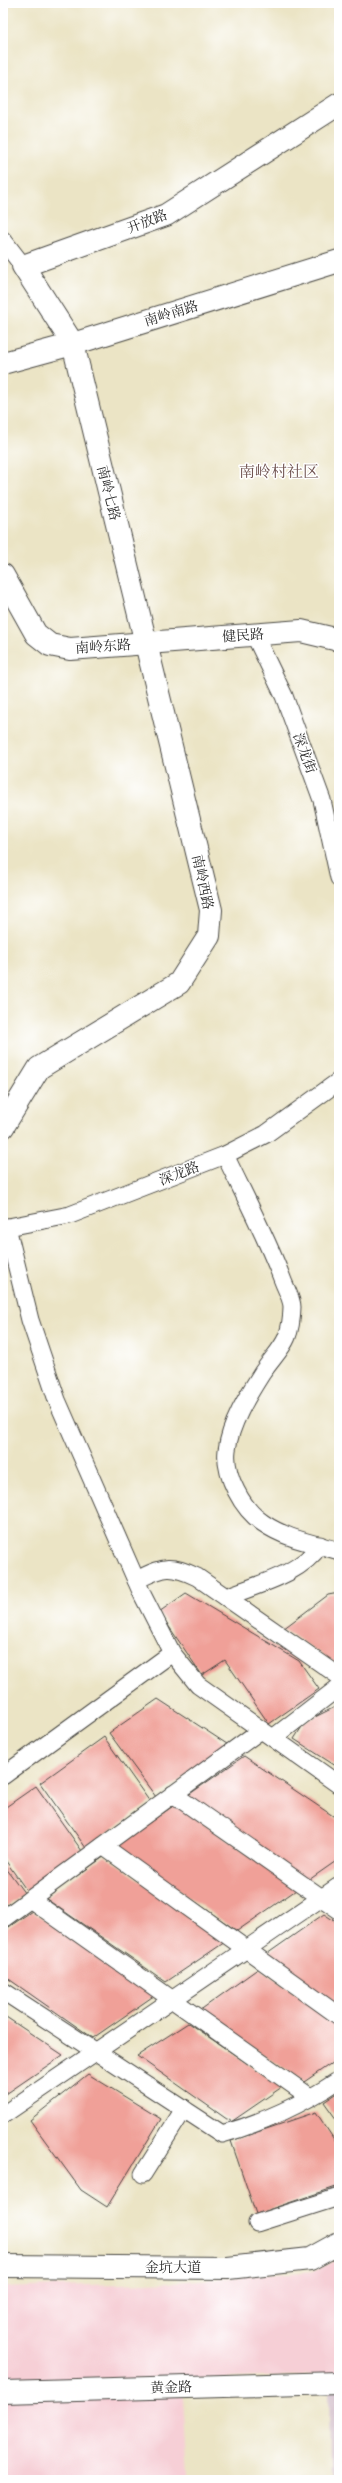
<svg xmlns="http://www.w3.org/2000/svg" width="342" height="2483" font-family="'EB Garamond','Noto Serif SC',serif">
	<style>
		.built { fill: #f6cfd6 }
		.industrial { fill: #d1bdc9 }
		.building { fill: #f0a098 }
		.lines { fill: none; stroke-linecap: round; stroke-linejoin: round }
		.street-casing { stroke: #484742; stroke-width: 19 }
		.secondary-casing { stroke: #484742; stroke-width: 24 }
		.street { stroke: #fff; stroke-width: 17 }
		.secondary { stroke: #fff; stroke-width: 22 }
		.labels { text-anchor: middle; stroke-width: 3; stroke-linejoin: round; paint-order: stroke }
		.street-label { font-size: 14px; fill: #2b2b2b; stroke: #fff }
		.quarter-label { font-size: 16px; fill: #705451; stroke: #fff }
	</style>
	<rect width="100%" height="100%" fill="#fff"/>
	<filter id="ink" filterUnits="userSpaceOnUse"><feTurbulence type="fractalNoise" baseFrequency=".025" numOctaves="2"/><feDisplacementMap in="SourceGraphic" scale="8" xChannelSelector="R" yChannelSelector="G"/><feConvolveMatrix kernelMatrix="1 2 1 2 8 2 1 2 1" color-interpolation-filters="sRGB"/></filter>
	<filter id="wash" filterUnits="userSpaceOnUse"><feTurbulence type="fractalNoise" baseFrequency=".012" numOctaves="4" result="noise"/><feDisplacementMap in="SourceGraphic" scale="16" xChannelSelector="R" yChannelSelector="G"/><feGaussianBlur stdDeviation="0.9" result="paint"/><feColorMatrix in="noise" values="0 0 0 0 0 0 0 0 0 0 0 0 0 0 0 0 0 1.4 0 .05"/><feComposite in="paint" operator="in"/></filter>
	<g filter="url(#wash)">
		<rect width="100%" height="100%" fill="#ebe4c5"/>
		<path class="built" d="M339,2258v116l-157,6 6,100h-185v-192l172,-6 140,-11z"/>
		<path class="industrial" d="M339,2374v106h-9l-1,-105z"/>
		<g id="blocks">
			<g class="building">
				<path d="M186,1593l113,68 20,28 -50,35 -44,-64 -23,15 -43,-63z"/>
				<path d="M339,1593v73l-56,-37 45,-34z"/>
				<path d="M158,1699l72,47 -74,51 -47,-64z"/>
				<path d="M339,1705v63l-45,-29 11,-17z"/>
				<path d="M104,1737l46,65 -64,46 -46,-65z"/>
				<path d="M244,1756l95,64v39l-33,23 -122,-84z"/>
				<path d="M36,1786l46,65 -55,40 -24,-34v-48z"/>
				<path d="M176,1804l123,84 -62,43 -121,-85z"/>
				<path d="M105,1856l123,84 -62,42 -121,-84z"/>
				<path d="M3,1864l22,30 -22,15z"/>
				<path d="M32,1911l123,84 -62,43 -90,-63v-44z"/>
				<path d="M324,1914l15,10v85l-75,-53z"/>
				<path d="M259,1968l80,55v35l-35,24 -105,-71z"/>
				<path d="M3,2015l60,40 -60,41z"/>
				<path d="M188,2023l94,64 -51,35 -94,-66z"/>
				<path d="M88,2074l73,45 -54,88 -26,-17 -51,-70z"/>
				<path d="M339,2092v31l-15,-21z"/>
				<path d="M316,2112l23,35v39l-83,28 -25,-73z"/>
			</g>
		</g>
	</g>
	<g filter="url(#ink)">
		<use href="#blocks" fill-opacity="0" stroke="#484742" stroke-width="1"/>
		<g class="lines">
			<defs>
				<g id="street">
					<path d="M3,240l20,26"/>
					<path d="M254,634l30,62 38,104 17,78"/>
					<path d="M225,1155c20,42 42,83 58,126 3,8 9,18 9,26 -1,36 -11,39 -30,66 -14,22 -32,51 -35,77 -3,25 15,59 36,73 23,16 50,20 76,28"/>
					<path d="M7,1227l23,93 27,80 86,196 29,57 26,32 141,100"/>
					<path d="M3,1228l67,-13 155,-60 41,-21 73,-53"/>
					<path d="M136,1580c27,-12 32,-17 61,-3l142,99"/>
					<path d="M226,1597c32,-13 74,-22 94,-52"/>
					<path d="M273,1738l66,-51"/>
					<path d="M3,1776l169,-123"/>
					<path d="M173,1794l166,116"/>
					<path d="M103,1846l236,170"/>
					<path d="M30,1899l280,198"/>
					<path d="M3,1919l258,-189"/>
					<path d="M3,1991l219,143c40,-11 83,-31 117,-54"/>
					<path d="M3,2115l336,-229"/>
					<path d="M143,2174l41,-65"/>
					<path d="M257,2223l82,-26"/>
				</g>
				<g id="secondary">
					<path d="M3,363l70,-19 266,-83"/>
					<path d="M3,575l33,59 14,11 20,4 231,-18 38,9"/>
					<path d="M3,1127l36,-59 140,-85 30,-47 2,-26 -138,-566 -50,-78 143,-51 173,-111"/>
					<path d="M3,2266l225,2 82,-9 29,-16"/>
					<path d="M3,2392l336,-9"/>
				</g>
			</defs>
			<use href="#street" class="street-casing"/>
			<use href="#secondary" class="secondary-casing"/>
			<use href="#street" class="street"/>
			<use href="#secondary" class="secondary"/>
		</g>
	</g>
	<g class="labels">
		<g class="street-label">
			<text transform="translate(147 221) rotate(-21)" y="5">开放路</text>
			<text transform="translate(171 313) rotate(-17)" y="5">南岭南路</text>
			<text transform="translate(109 493) rotate(76)" y="5">南岭七路</text>
			<text transform="translate(243 635) rotate(-4)" y="5">健民路</text>
			<text transform="translate(103 646) rotate(-4)" y="5">南岭东路</text>
			<text transform="translate(305 753) rotate(70)" y="5">深龙街</text>
			<text transform="translate(203 882) rotate(78)" y="5">南岭西路</text>
			<text transform="translate(179 1173) rotate(-21)" y="5">深龙路</text>
			<text x="173" y="2272">金坑大道</text>
			<text transform="translate(171 2387) rotate(-2)" y="5">黄金路</text>
		</g>
		<g class="quarter-label">
			<text x="279" y="477">南岭村社区</text>
		</g>
	</g>
	<rect width="342" height="2483" fill="none" stroke="#fff" stroke-width="16"/>
</svg>
